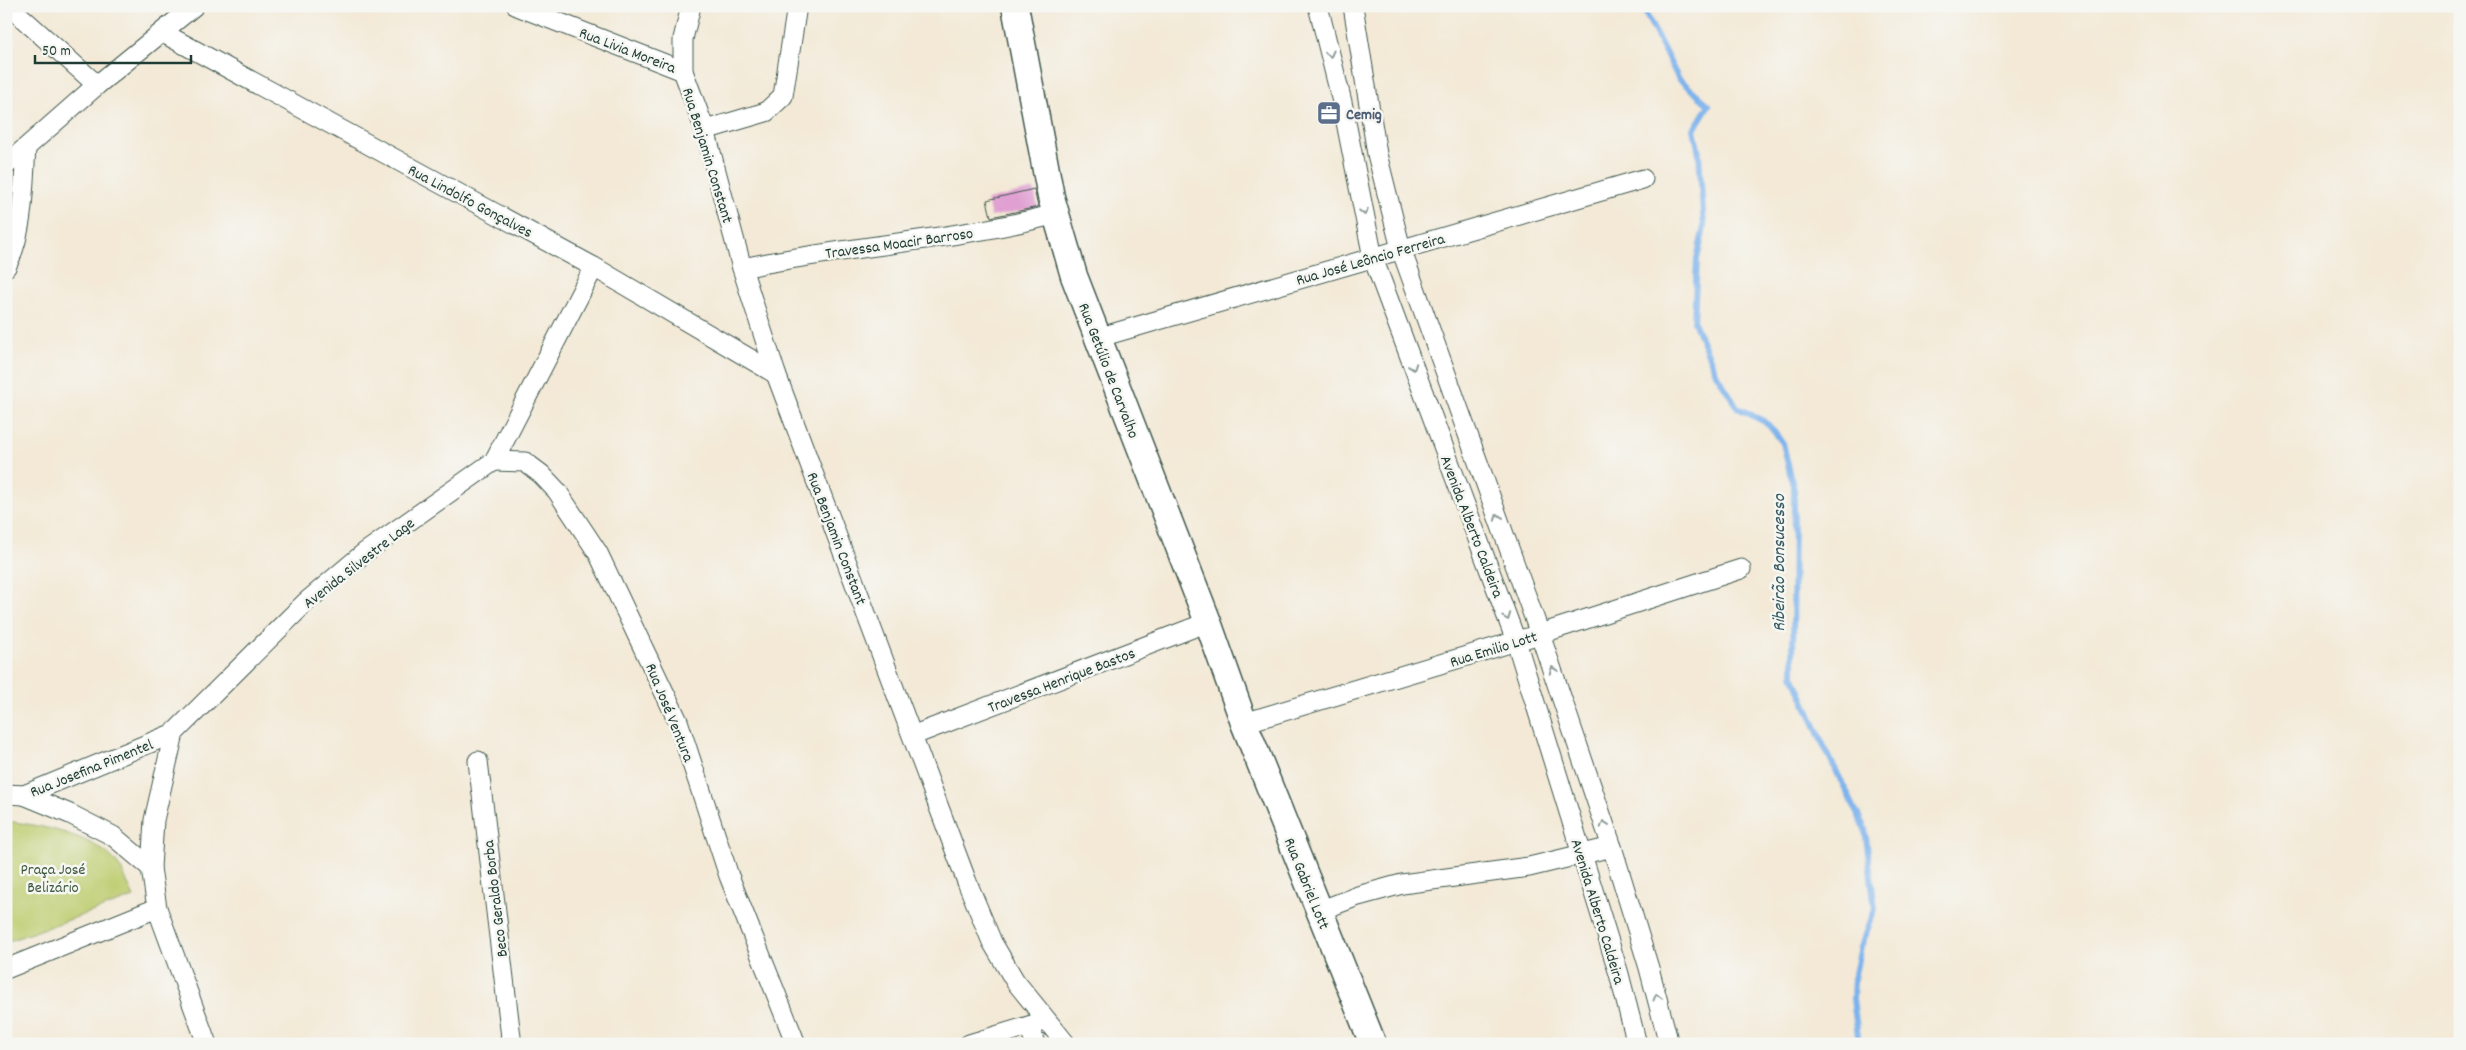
<svg xmlns="http://www.w3.org/2000/svg" width="2466" height="1050" font-family="Dekko,sans-serif">
	<style>
		.green { fill: #bdcc6e; stroke: #6e8451 }
		.lines { fill: none; stroke-linecap: round; stroke-linejoin: round }
		.stream { stroke: #7db3ec; stroke-width: 6 }
		.building { fill: #e0a1d2 }
		.street-casing { stroke: #3f574c; stroke-width: 21 }
		.secondary-casing { stroke: #3f574c; stroke-width: 29 }
		.street { stroke: #fff; stroke-width: 19 }
		.secondary { stroke: #fff; stroke-width: 26 }
		.oneway { stroke: #8f9e9a }
		.labels { text-anchor: middle; stroke-width: 5; stroke-linejoin: round; paint-order: stroke }
		.street-label { font-size: 16px; fill: #1f3d34; stroke: #f6f6f2 }
		.service-label { font-size: 16px; font-weight: bold; fill: #4e5e75; stroke: #f6f6f2; text-anchor: start }
		.park-label { font-size: 16px; fill: #3f5a40; stroke: #f6f6f2 }
		.water-label { font-size: 18px; font-style: italic; fill: #365a62; stroke: #f6f6f2 }
	</style>
	<rect width="100%" height="100%" fill="#f6f6f2"/>
	<filter id="ink" filterUnits="userSpaceOnUse"><feTurbulence type="fractalNoise" baseFrequency=".02" numOctaves="2"/><feDisplacementMap in="SourceGraphic" scale="10" xChannelSelector="R" yChannelSelector="G"/><feConvolveMatrix kernelMatrix="1 2 1 2 8 2 1 2 1" color-interpolation-filters="sRGB"/></filter>
	<filter id="wash" filterUnits="userSpaceOnUse"><feTurbulence type="fractalNoise" baseFrequency=".0096" numOctaves="4" result="noise"/><feDisplacementMap in="SourceGraphic" scale="20" xChannelSelector="R" yChannelSelector="G"/><feGaussianBlur stdDeviation="1.12" result="paint"/><feColorMatrix in="noise" values="0 0 0 0 0 0 0 0 0 0 0 0 0 0 0 0 0 1.4 0 .05"/><feComposite in="paint" operator="in"/></filter>
	<g filter="url(#wash)">
		<rect width="100%" height="100%" fill="#f3e9d6"/>
		<path class="green" d="M6,821c33,4 88,14 110,41 8,9 12,24 18,35l-128,45z"/>
		<g class="lines">
			<path class="stream" d="M1642,6l36,72 31,27 -15,24 5,25 5,73 -7,32 -3,63 23,53 21,33 29,15 16,20 11,47 -1,185 28,65 44,89 10,80 -14,38 -7,31 -1,21 6,45"/>
		</g>
		<g id="blocks">
			<path class="building" d="M1034,189l4,18 -47,10 -4,-17z"/>
		</g>
	</g>
	<g filter="url(#ink)">
		<use href="#blocks" fill-opacity="0" stroke="#3f574c" stroke-width="1"/>
		<g class="lines">
			<defs>
				<g id="street">
					<path d="M9,6l88,79"/>
					<path d="M517,6l166,65"/>
					<path d="M691,6l-8,33v32l22,59 37,138 34,106 191,508 25,60 23,39 51,63"/>
					<path d="M1318,6l24,96 31,156 143,383 103,333 18,70"/>
					<path d="M1353,6l24,148 24,95 139,385 72,213 37,121 20,76"/>
					<path d="M163,33l431,234 182,107"/>
					<path d="M705,130l61,-18 17,-16 14,-90"/>
					<path d="M6,165l91,-80 97,-79"/>
					<path d="M6,267c18,-34 17,-79 20,-118"/>
					<path d="M742,268c104,-22 211,-27 314,-54"/>
					<path d="M1097,338l546,-159"/>
					<path d="M494,461l31,1 16,12 16,17 41,62 80,168 51,155 67,168"/>
					<path d="M1244,723l296,-89 201,-65"/>
					<path d="M914,735l294,-113"/>
					<path d="M478,761l33,276 -3,7"/>
					<path d="M6,794l18,1 150,-62"/>
					<path d="M24,795l46,19 43,22 38,32 6,40 50,136"/>
					<path d="M151,868l3,-48 20,-87 132,-131 58,-49 130,-92 100,-194"/>
					<path d="M1319,911l39,-15 44,-12 127,-17 83,-20"/>
					<path d="M6,969l151,-61"/>
					<path d="M1029,1026l6,18"/>
					<path d="M969,1044l76,-23"/>
				</g>
				<path id="secondary" d="M1015,6l36,191 23,79 134,346 36,101 129,321"/>
			</defs>
			<use href="#street" class="street-casing"/>
			<use href="#secondary" class="secondary-casing"/>
			<use href="#street" class="street"/>
			<use href="#secondary" class="secondary"/>
		</g>
		<defs><path id="oneway-chevron" d="M-2-3.5L2.5 0L-2 3.5" fill="none" stroke-width="1.6" stroke-linecap="round" stroke-linejoin="round" transform="scale(1.25)"/></defs>
		<g class="oneway">
			<use href="#oneway-chevron" transform="translate(1330 54) rotate(76)"/>
			<use href="#oneway-chevron" transform="translate(1364 212) rotate(79)"/>
			<use href="#oneway-chevron" transform="translate(1413 367) rotate(70)"/>
			<use href="#oneway-chevron" transform="translate(1498 517) rotate(-110)"/>
			<use href="#oneway-chevron" transform="translate(1507 617) rotate(69)"/>
			<use href="#oneway-chevron" transform="translate(1553 670) rotate(-109)"/>
			<use href="#oneway-chevron" transform="translate(1604 824) rotate(-109)"/>
			<use href="#oneway-chevron" transform="translate(1657 997) rotate(-105)"/>
		</g>
	</g>
	<defs>
		<symbol id="office-square" viewBox="-11 -11 22 22"><rect x="-9" y="-9" width="18" height="18" rx="4" fill="#5c6f8a" stroke="#f6f6f2"/><path d="M-6-3h4V-5.5h4V-3h4V5H-6ZM-1-4.5V-3h2v-1.5ZM-6 0V1H6V0Z" fill="#fff"/></symbol>
	</defs>
	<g fill-rule="evenodd">
		<use href="#office-square" x="1315" y="99" width="28" height="28"/>
	</g>
	<g class="labels">
		<g class="street-label">
			<text transform="translate(628 49) rotate(21)" y="6">Rua Livia Moreira</text>
			<text transform="translate(709 155) rotate(73)" y="6">Rua Benjamin Constant</text>
			<text transform="translate(471 200) rotate(28)" y="6">Rua Lindolfo Gonçalves</text>
			<text transform="translate(899 242) rotate(-8)" y="6">Travessa Moacir Barroso</text>
			<text transform="translate(1370 258) rotate(-16)" y="6">Rua José Leôncio Ferreira</text>
			<text transform="translate(1110 370) rotate(69)" y="6">Rua Getúlio de Carvalho</text>
			<text transform="translate(1473 526) rotate(69)" y="6">Avenida Alberto Caldeira</text>
			<text transform="translate(838 538) rotate(69)" y="6">Rua Benjamin Constant</text>
			<text transform="translate(358 562) rotate(-38)" y="6">Avenida Silvestre Lage</text>
			<text transform="translate(1493 648) rotate(-17)" y="6">Rua Emilio Lott</text>
			<text transform="translate(1061 679) rotate(-21)" y="6">Travessa Henrique Bastos</text>
			<text transform="translate(671 712) rotate(68)" y="6">Rua José Ventura</text>
			<text transform="translate(91 767) rotate(-22)" y="6">Rua Josefina Pimentel</text>
			<text transform="translate(1308 883) rotate(68)" y="6">Rua Gabriel Lott</text>
			<text transform="translate(494 899) rotate(-97)" y="6">Beco Geraldo Borba</text>
			<text transform="translate(1599 911) rotate(73)" y="6">Avenida Alberto Caldeira</text>
		</g>
		<g class="service-label">
			<text x="1346" y="119">Cemig</text>
		</g>
		<g class="park-label">
			<text x="53" y="874">Praça José<tspan x="53" dy="18">Belizário</tspan></text>
		</g>
		<g class="water-label">
			<text transform="translate(1778 563) rotate(-90)" y="6">Ribeirão Bonsucesso</text>
		</g>
	</g>
	<rect width="2466" height="1050" fill="none" stroke="#f6f6f2" stroke-width="25"/>
	<path d="M35 55v8h156v-8" fill="none" stroke="#1f3d34" stroke-width="2.5"/>
	<text x="42" y="55" font-size="15" fill="#1f3d34" stroke="#f6f6f2" stroke-width="4" paint-order="stroke">50 m</text>
</svg>
